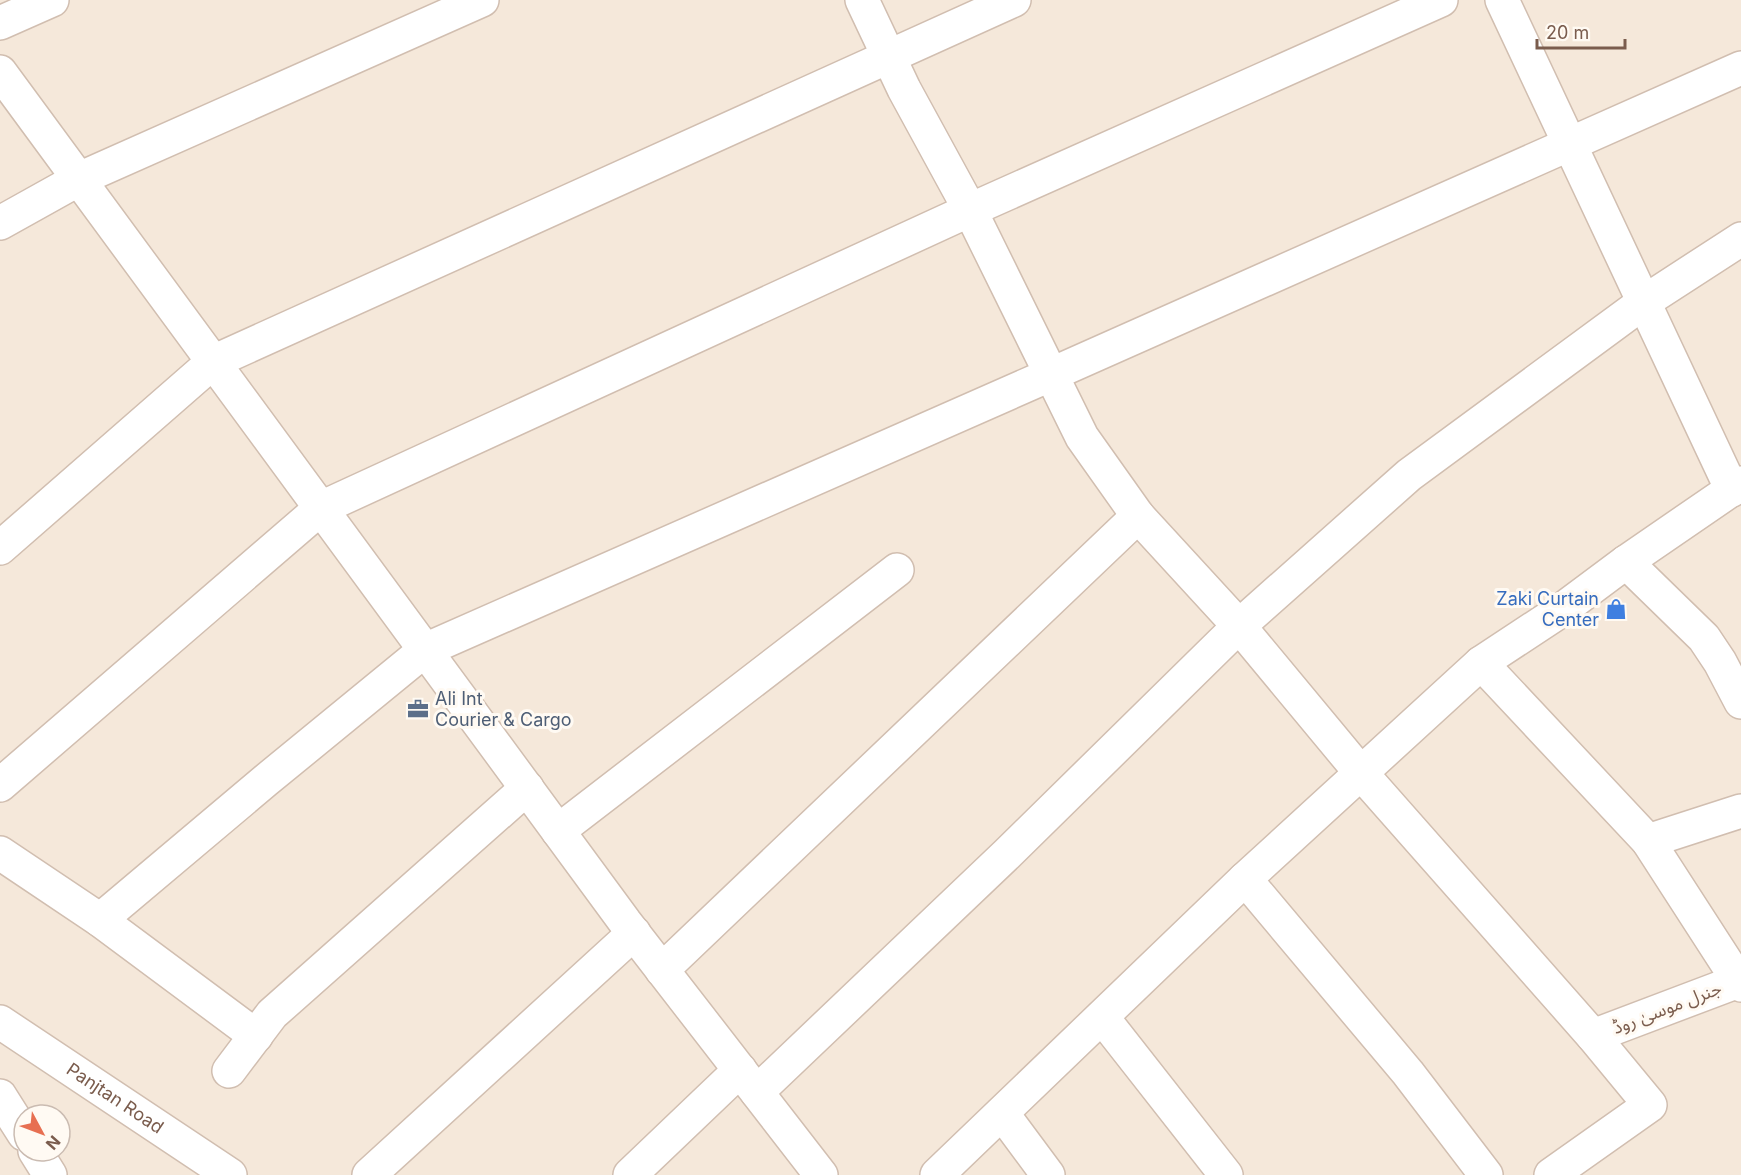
<svg xmlns="http://www.w3.org/2000/svg" width="1741" height="1175" font-family="Inter,'Noto Sans Arabic',sans-serif">
	<style>
		.residential { fill: #f5e8da; fill-rule: evenodd }
		.lines { fill: none; stroke-linecap: round; stroke-linejoin: round }
		.minor-casing { stroke: #d1beb0; stroke-width: 36 }
		.minor { stroke: #fff; stroke-width: 33 }
		.labels { text-anchor: middle; stroke-width: 6; stroke-linejoin: round; paint-order: stroke }
		.shop-label { font-size: 18px; fill: #366cbe; stroke: #fffaf3; text-anchor: end }
		.service-label { font-size: 18px; fill: #4e5e75; stroke: #fffaf3; text-anchor: start }
		.street-label { font-size: 18px; fill: #7a5c4d; stroke: #fffaf3 }
	</style>
	<rect width="100%" height="100%" fill="#fdf6ec"/>
	<path class="residential" d="M0,0h1741v1175h-1741zM24,1115h36v36h-36z"/>
	<g class="lines">
		<defs>
			<g id="minor">
				<path d="M862,0l42,89 66,121 112,227 56,79 101,110 122,147 232,263 57,69 -99,70"/>
				<path d="M1502,0l230,490"/>
				<path d="M0,23l52,-23"/>
				<path d="M0,72l625,850 196,253"/>
				<path d="M0,223l79,-44 403,-179"/>
				<path d="M0,548l213,-186 801,-362"/>
				<path d="M1626,562l78,76 16,24 21,40"/>
				<path d="M1481,663l167,178 93,144"/>
				<path d="M0,785l321,-277 649,-298 471,-210"/>
				<path d="M558,831l339,-261"/>
				<path d="M1648,841l93,-30"/>
				<path d="M0,853l100,67 156,116"/>
				<path d="M1245,879l163,194 78,102"/>
				<path d="M100,920l165,-139 160,-131 627,-276 689,-306"/>
				<path d="M662,970l476,-454"/>
				<path d="M1102,1017l124,158"/>
				<path id="s1" d="M0,1022l230,153"/>
				<path d="M1593,1036l148,-56"/>
				<path d="M229,1071l43,-57 255,-226"/>
				<path d="M757,1092l250,-238 232,-228 170,-151 235,-173 97,-63"/>
				<path d="M0,1096l24,38"/>
				<path d="M1002,1113l46,62"/>
				<path d="M35,1151l15,24"/>
				<path d="M369,1175l265,-242"/>
				<path d="M630,1175l110,-105"/>
				<path d="M937,1175l308,-296 236,-216 82,-54 63,-47 115,-79"/>
			</g>
		</defs>
		<use href="#minor" class="minor-casing"/>
		<use href="#minor" class="minor"/>
	</g>
	<defs>
		<symbol id="shop-bare" viewBox="-9 -9 18 18"><path d="M-5-2.5h2.3a2.7 3.5 0 0 1 5.4 0H5L5.5 6h-11ZM-1.5-2.5h3a1.5 2.3 0 0 0-3 0Z" fill="#3f7fe0" stroke="#fffaf3" stroke-width="2.5" paint-order="stroke"/></symbol>
		<symbol id="office-bare" viewBox="-9 -9 18 18"><path d="M-6-3h4V-5.5h4V-3h4V5H-6ZM-1-4.5V-3h2v-1.5ZM-6 0V1H6V0Z" fill="#5c6f8a" stroke="#fffaf3" stroke-width="2.5" paint-order="stroke"/></symbol>
	</defs>
	<g fill-rule="evenodd">
		<use href="#shop-bare" x="1601" y="594" width="30" height="30"/>
		<use href="#office-bare" x="403" y="694" width="30" height="30"/>
	</g>
	<g class="labels">
		<g class="shop-label">
			<text x="1599" y="605">Zaki Curtain<tspan x="1599" dy="21">Center</tspan></text>
		</g>
		<g class="service-label">
			<text x="435" y="705">Ali Int<tspan x="435" dy="21">Courier &amp; Cargo</tspan></text>
		</g>
		<g class="street-label">
			<text transform="translate(1667 1008) rotate(-21)" y="6">جنرل موسیٰ روڈ</text>
			<text dy="6" stroke="none"><textPath href="#s1" startOffset="138">Panjtan Road</textPath></text>
		</g>
	</g>
	<g transform="translate(42 1133) rotate(131)"><circle r="28" fill="#fffaf3" stroke="#cabbb1" stroke-width="1.5"/>
	<path d="M0-4.5L10 22L0 15L-10 22Z" fill="#e76f51"/>
	<text y="-9" font-size="16" font-weight="bold" text-anchor="middle" fill="#7a5c4d">N</text>
	</g>
	<path d="M1537 39v9h88v-9" fill="none" stroke="#7a5c4d" stroke-width="3"/>
	<text x="1546" y="39" font-size="18" fill="#7a5c4d" stroke="#fffaf3" stroke-width="4.5" paint-order="stroke">20 m</text>
</svg>
